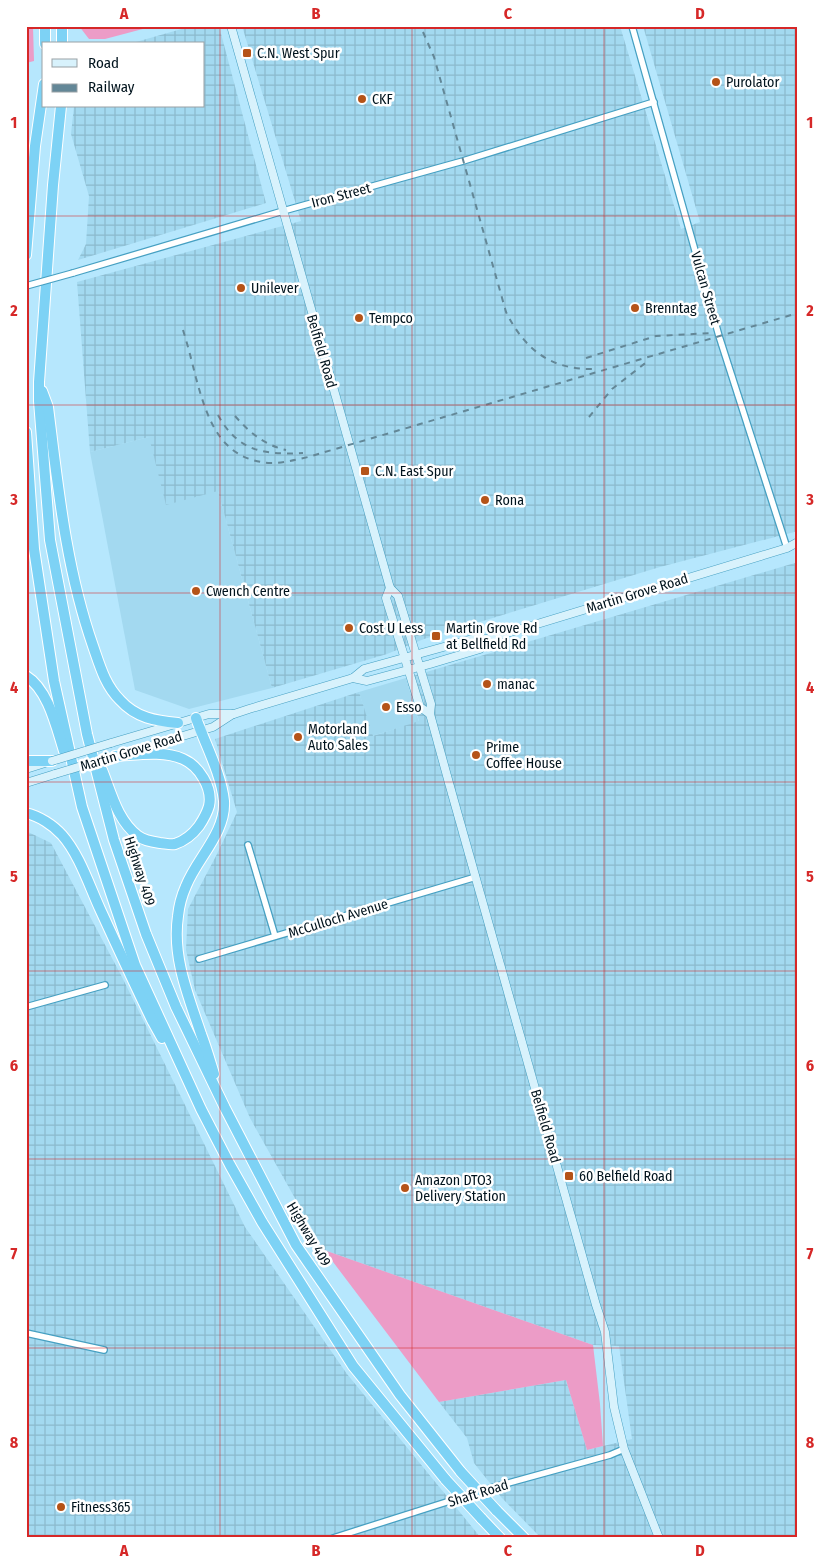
<svg xmlns="http://www.w3.org/2000/svg" width="824" height="1564" font-family="'Fira Sans Condensed',sans-serif">
	<style>
		.built { fill: #a3d9f0 }
		.industrial { fill: url(#industrial-grid) }
		.grass { fill: #ec9cc7 }
		.lines { fill: none; stroke-linecap: round; stroke-linejoin: round }
		.street-casing { stroke: #46a0c2; stroke-width: 8 }
		.secondary-casing { stroke: #46a0c2; stroke-width: 9 }
		.highway-casing { stroke: #fff; stroke-width: 12 }
		.street { stroke: #fff; stroke-width: 5.5 }
		.secondary { stroke: #d8f2fc; stroke-width: 8 }
		.highway { stroke: #7dd2f5; stroke-width: 10 }
		.rail { stroke: #638797; stroke-width: 2; stroke-dasharray: 6 6; stroke-linecap: butt }
		.street-bridge-casing { stroke: #46a0c2; stroke-width: 8; stroke-linecap: butt }
		.secondary-bridge-casing { stroke: #46a0c2; stroke-width: 9; stroke-linecap: butt }
		.highway-bridge-casing { stroke: #fff; stroke-width: 12; stroke-linecap: butt }
		.street-bridge { stroke: #fff; stroke-width: 5.5 }
		.secondary-bridge { stroke: #d8f2fc; stroke-width: 8 }
		.highway-bridge { stroke: #7dd2f5; stroke-width: 10 }
		.grid { fill: none; stroke: #d62828; stroke-width: 1; stroke-opacity: 0.55 }
		.poi-dot { fill: #b55318; stroke: #fff; stroke-width: 2 }
		.labels { text-anchor: middle; stroke-width: 5; stroke-linejoin: round; paint-order: stroke }
		.poi-label { font-size: 14px; fill: #00131d; stroke: #fff; text-anchor: start }
		.street-label { font-size: 14px; fill: #00131d; stroke: #fff }
		.neatline { fill: none; stroke: #d62828; stroke-width: 2 }
		.grid-label { font-size: 16px; text-anchor: middle; font-weight: bold; fill: #d62828 }
	</style>
	<defs>
		<pattern id="industrial-grid" width="8" height="8" patternUnits="userSpaceOnUse" patternTransform="scale(1.25)"><rect width="8" height="8" fill="#a3d9f0"/><path d="M0 4h8M4 0v8" fill="none" stroke="#8bb9cd"/></pattern>
	</defs>
	<rect width="100%" height="100%" fill="#b6e7fd"/>
	<g class="built">
		<path d="M149,437l69,54 54,197 -83,21 -54,-19 -45,-238z"/>
		<path d="M406,678l13,44 -47,14 -13,-44z"/>
	</g>
	<g class="industrial">
		<path d="M192,26h27l47,177 -188,57 8,-16 3,-48 -18,-62 3,-28h130v-62h-75z"/>
		<path d="M242,26h378l61,203 19,-7 -57,-196h155v505l-138,36 -236,72 -37,15 -115,34 -54,-197 -52,14 -17,-68 -59,15 -13,-170 224,-61z"/>
		<path d="M798,562v976h-257l-40,-41 -27,-34 -7,-25 -28,-36 127,-22 21,70 45,-11 -13,-93 -26,-1 -269,-95 -74,-132 -55,-128 -9,-40 2,-41 28,-53 21,-44 -22,-73 144,-47 14,44 46,-15 -13,-43z"/>
		<path d="M26,831l25,12 71,134 123,250 102,147 134,164h-455z"/>
	</g>
	<g class="grass">
		<path d="M26,26l7,1 1,34 -8,2z"/>
		<path d="M79,26h75l-49,13h-16z"/>
		<path d="M324,1250l269,95 7,59 3,42 -16,4 -21,-70 -127,22z"/>
	</g>
	<g class="lines">
		<defs>
			<g id="street">
				<path d="M632,26l87,310 68,212"/>
				<path d="M73,273l210,-62 180,-50 191,-59"/>
				<path d="M248,845l27,91"/>
				<path d="M199,959l277,-82"/>
				<path d="M26,1007l79,-22"/>
				<path d="M26,1333l78,17"/>
				<path d="M333,1538l161,-51 116,-32 14,-6"/>
			</g>
			<g id="secondary">
				<path d="M231,26l159,562 8,8 33,108 -1,10 19,69 147,522 9,27 9,75 10,42 35,89"/>
				<path d="M390,588l-4,10 34,109 10,7"/>
				<path d="M353,678l14,3 63,-17 50,-15 8,-10"/>
				<path d="M111,743l98,-29h25l15,-5 104,-31 11,-9 112,-31 12,1 299,-91 11,-6"/>
				<path d="M129,752l84,-25 20,-13"/>
				<path d="M26,769l19,-6"/>
				<path d="M26,783l29,-9"/>
			</g>
			<g id="highway">
				<path d="M62,26v18"/>
				<path d="M45,44v-18"/>
				<path d="M61,106l-8,79 -14,197v19l11,139 37,194 27,106 32,94 30,73 49,101 71,137 104,150 61,77"/>
				<path d="M26,255l9,-109 9,-62"/>
				<path d="M42,391l6,16c10,80 18,162 45,239 7,20 12,39 27,54 16,18 36,21 58,23"/>
				<path d="M26,432l8,117 20,132 28,126 53,158 66,144 29,56 32,57 91,144 93,114"/>
				<path d="M26,676c23,14 31,54 39,78"/>
				<path d="M196,718c9,26 25,55 28,83 2,32 -27,57 -38,85 -4,9 -7,20 -8,30 -6,41 10,79 23,118 5,13 9,27 13,40"/>
				<path d="M26,761h26"/>
				<path d="M102,770c9,22 15,50 36,66 5,4 15,6 22,7 4,0 10,2 15,1 9,-3 18,-10 24,-18 4,-6 8,-13 10,-20 4,-18 -10,-40 -26,-47 -20,-9 -47,-4 -68,-3"/>
				<path d="M26,813c13,3 27,12 36,22 17,19 27,50 38,74 17,37 34,74 52,111l10,18"/>
				<path d="M496,1510l28,28"/>
				<path d="M481,1518l19,20"/>
			</g>
		</defs>
		<use href="#street" class="street-casing"/>
		<use href="#secondary" class="secondary-casing"/>
		<use href="#highway" class="highway-casing"/>
		<use href="#street" class="street"/>
		<use href="#secondary" class="secondary"/>
		<use href="#highway" class="highway"/>
		<g class="rail">
			<path d="M423,32l11,25 72,255c19,38 45,58 88,57"/>
			<path d="M183,330c5,16 9,32 13,48 11,40 24,82 74,85 13,0 25,-3 38,-6l490,-144"/>
			<path d="M586,358l70,-22 57,-3"/>
			<path d="M218,415c20,37 47,40 85,38"/>
			<path d="M235,416c14,16 29,29 51,34"/>
			<path d="M589,417l23,-28 36,-28"/>
		</g>
		<defs>
			<path id="street-bridge" d="M26,286l47,-13"/>
			<g id="secondary-bridge">
				<path d="M52,761l59,-18"/>
				<path d="M55,774l60,-18"/>
			</g>
			<g id="highway-bridge">
				<path d="M461,1472l35,38"/>
				<path d="M446,1480l35,38"/>
			</g>
		</defs>
		<use href="#street-bridge" class="street-bridge-casing"/>
		<use href="#secondary-bridge" class="secondary-bridge-casing"/>
		<use href="#highway-bridge" class="highway-bridge-casing"/>
		<use href="#street-bridge" class="street-bridge"/>
		<use href="#secondary-bridge" class="secondary-bridge"/>
		<use href="#highway-bridge" class="highway-bridge"/>
	</g>
	<path class="grid" d="M220,26v1512M412,26v1512M604,26v1512M26,216h772M26,405h772M26,593h772M26,782h772M26,971h772M26,1159h772M26,1348h772"/>
	<g class="poi-dot">
		<rect x="242" y="48" width="10" height="10" rx="2.5"/>
		<circle cx="716" cy="82" r="5"/>
		<circle cx="362" cy="99" r="5"/>
		<circle cx="241" cy="288" r="5"/>
		<circle cx="635" cy="308" r="5"/>
		<circle cx="359" cy="318" r="5"/>
		<rect x="360" y="466" width="10" height="10" rx="2.5"/>
		<circle cx="485" cy="500" r="5"/>
		<circle cx="196" cy="591" r="5"/>
		<circle cx="349" cy="628" r="5"/>
		<rect x="431" y="631" width="10" height="10" rx="2.5"/>
		<circle cx="487" cy="684" r="5"/>
		<circle cx="386" cy="707" r="5"/>
		<circle cx="298" cy="737" r="5"/>
		<circle cx="476" cy="755" r="5"/>
		<rect x="564" y="1171" width="10" height="10" rx="2.5"/>
		<circle cx="405" cy="1188" r="5"/>
		<circle cx="61" cy="1507" r="5"/>
	</g>
	<g class="labels">
		<g class="poi-label">
			<text x="257" y="58">C.N. West Spur</text>
			<text x="726" y="87">Purolator</text>
			<text x="372" y="104">CKF</text>
			<text x="251" y="293">Unilever</text>
			<text x="645" y="313">Brenntag</text>
			<text x="369" y="323">Tempco</text>
			<text x="375" y="476">C.N. East Spur</text>
			<text x="495" y="505">Rona</text>
			<text x="206" y="596">Cwench Centre</text>
			<text x="359" y="633">Cost U Less</text>
			<text x="446" y="633">Martin Grove Rd<tspan x="446" dy="16">at Bellfield Rd</tspan></text>
			<text x="497" y="689">manac</text>
			<text x="396" y="712">Esso</text>
			<text x="308" y="734">Motorland<tspan x="308" dy="16">Auto Sales</tspan></text>
			<text x="486" y="752">Prime<tspan x="486" dy="16">Coffee House</tspan></text>
			<text x="579" y="1181">60 Belfield Road</text>
			<text x="415" y="1185">Amazon DTO3<tspan x="415" dy="16">Delivery Station</tspan></text>
			<text x="71" y="1512">Fitness365</text>
		</g>
		<g class="street-label">
			<text transform="translate(341 195) rotate(-15)" y="5">Iron Street</text>
			<text transform="translate(706 288) rotate(74)" y="5">Vulcan Street</text>
			<text transform="translate(322 351) rotate(74)" y="5">Belfield Road</text>
			<text transform="translate(637 593) rotate(-17)" y="5">Martin Grove Road</text>
			<text transform="translate(131 751) rotate(-17)" y="5">Martin Grove Road</text>
			<text transform="translate(140 871) rotate(72)" y="5">Highway 409</text>
			<text transform="translate(338 918) rotate(-17)" y="5">McCulloch Avenue</text>
			<text transform="translate(546 1126) rotate(74)" y="5">Belfield Road</text>
			<text transform="translate(309 1234) rotate(59)" y="5">Highway 409</text>
			<text transform="translate(478 1493) rotate(-17)" y="5">Shaft Road</text>
		</g>
	</g>
	<rect width="824" height="1564" fill="none" stroke="#ffffff" stroke-width="55"/>
	<rect x="42" y="42" width="162" height="65" fill="#ffffff" stroke="#99a1a5"/>
	<rect x="52" y="59" width="25" height="8" fill="#d8f2fc" stroke="#99a1a5"/>
	<text x="88" y="68" font-size="15" fill="#00131d">Road</text>
	<rect x="52" y="84" width="25" height="8" fill="#638797" stroke="#99a1a5"/>
	<text x="88" y="92" font-size="15" fill="#00131d">Railway</text>
	<rect x="28" y="28" width="768" height="1508" class="neatline"/>
	<g class="grid-label">
		<text x="124" y="19">A</text>
		<text x="316" y="19">B</text>
		<text x="508" y="19">C</text>
		<text x="700" y="19">D</text>
		<text x="14" y="128">1</text>
		<text x="810" y="128">1</text>
		<text x="14" y="316">2</text>
		<text x="810" y="316">2</text>
		<text x="14" y="505">3</text>
		<text x="810" y="505">3</text>
		<text x="14" y="693">4</text>
		<text x="810" y="693">4</text>
		<text x="14" y="882">5</text>
		<text x="810" y="882">5</text>
		<text x="14" y="1071">6</text>
		<text x="810" y="1071">6</text>
		<text x="14" y="1259">7</text>
		<text x="810" y="1259">7</text>
		<text x="14" y="1448">8</text>
		<text x="810" y="1448">8</text>
		<text x="124" y="1556">A</text>
		<text x="316" y="1556">B</text>
		<text x="508" y="1556">C</text>
		<text x="700" y="1556">D</text>
	</g>
</svg>
